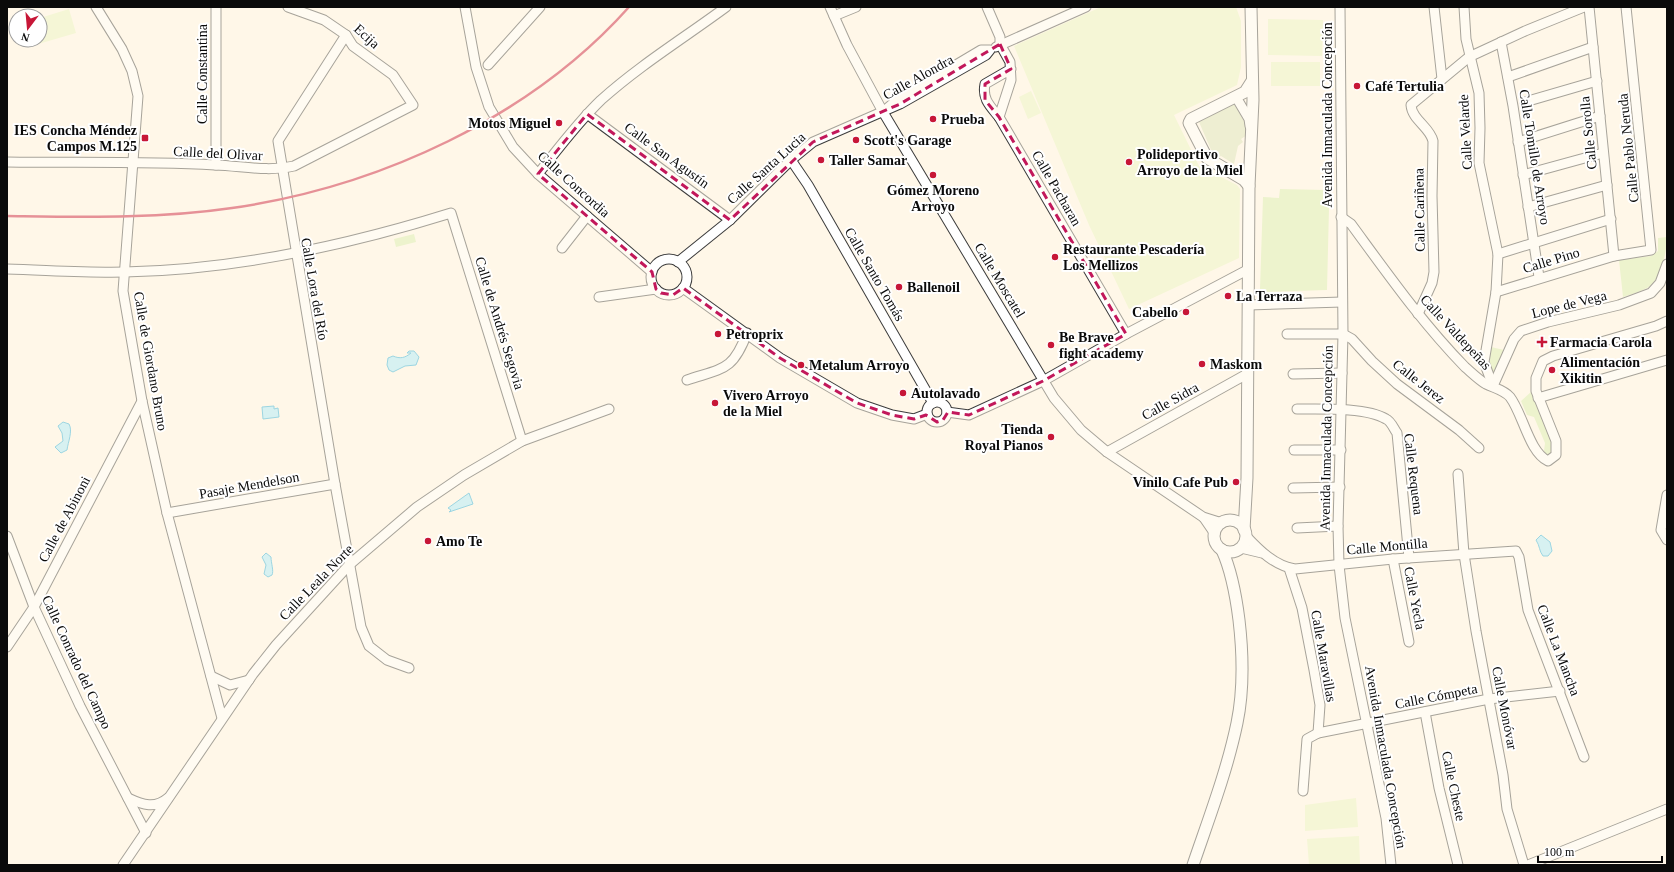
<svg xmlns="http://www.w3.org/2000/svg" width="1674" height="872" font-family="Georgia,serif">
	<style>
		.green { fill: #d7edae }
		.cemetery { fill: #dae2b8 }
		.pitch { fill: #e9f3c1 }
		.water { fill: #a6e8fc; stroke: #26acda }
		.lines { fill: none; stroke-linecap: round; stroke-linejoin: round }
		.minor-casing { stroke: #3d3d3d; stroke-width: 11 }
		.tertiary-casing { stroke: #3d3d3d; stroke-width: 13 }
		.minor { stroke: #fff; stroke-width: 9 }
		.tertiary { stroke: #fff; stroke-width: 11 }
		.rail { stroke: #c71637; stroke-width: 2.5 }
		.marked { fill: none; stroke: #c2185b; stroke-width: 3; stroke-dasharray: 8 5; stroke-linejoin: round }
		.poi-dot { fill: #c71637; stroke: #fff; stroke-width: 1.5 }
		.labels { text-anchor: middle; stroke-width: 4; stroke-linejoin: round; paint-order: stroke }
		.street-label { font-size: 14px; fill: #0a0a0a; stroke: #fff }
		.poi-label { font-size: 14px; font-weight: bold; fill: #0a0a0a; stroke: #fff; text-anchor: start }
	</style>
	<rect width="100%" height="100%" fill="#fff7e8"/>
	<g class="green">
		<path d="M1280,189l46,1v13l3,5 -2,82 -63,2 -4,-3 3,-92 16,1z"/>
		<path d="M414,234l2,8 -20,5 -2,-8z"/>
		<path d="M1667,237c0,14 -6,44 -20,51 -8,4 -16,6 -24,9l-4,-37 32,-4 7,-5v-13z"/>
		<path d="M1491,347l13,3 -9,22 -2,1 -4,-8z"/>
		<path d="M1531,392l22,53v8l-4,3 -3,-1 -2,-4 1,-8 -11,-26 -7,-2 -6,-14z"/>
	</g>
	<path class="cemetery" d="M1234,104l13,22v9l-6,4 2,3 -5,4 -4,18 -13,-8 -6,3 -16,-37z"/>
	<g class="pitch">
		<path d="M1101,7h135l5,14v46l-4,18 -63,30 25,51 38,19 3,4 -1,69 -110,51 -40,-84 -75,-179z"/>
		<path d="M69,9l7,24 -48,14 -2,-7h14v-22z"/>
		<path d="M1268,19l55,1 -1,36 -54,-1z"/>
		<rect x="1271" y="62" width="49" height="24"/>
		<path d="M1031,91l10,22 -13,6 -9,-22z"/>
		<path d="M1356,798l2,29 -53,4v-26z"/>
		<path d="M1359,836l1,29h-51l-2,-26z"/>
	</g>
	<g class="water">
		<path d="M409,351h5l5,6 -3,8 -11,1 -12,6 -4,-2 -2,-5 1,-7 5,-2c7,3 12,2 18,-3h-4z"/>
		<path d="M274,406v3l4,-1 1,9 -16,2 -1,-12z"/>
		<path d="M63,422l6,2c4,7 -1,18 -2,26l-6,3 -6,-6 8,-6 -1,-8 -4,-7z"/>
		<path d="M469,493l4,11 -24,8 2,-2 -3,-2z"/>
		<path d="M1541,535l9,7 2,9 -4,5h-5c-4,-5 -3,-10 -7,-16z"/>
		<path d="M266,553l5,4c0,6 3,14 1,18l-4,2 -4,-3 2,-9 -4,-8z"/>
	</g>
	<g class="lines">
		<defs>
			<g id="minor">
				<path d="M96,7l26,42 10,22 6,25 -15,195 19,110 25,112 55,205"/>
				<path d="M216,7v158"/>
				<path d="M465,7l11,60 13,40 24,40 25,27 114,98"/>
				<path d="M830,7l17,38 36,67 171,286 27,32 26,22 96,65 19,6"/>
				<path d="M987,7l13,30v7l10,18 1,18 -12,37c-9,-11 -17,-18 -14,-33l26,-15"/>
				<path d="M1340,7l3,327 -5,192 1,39 6,53 41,200 5,47"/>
				<path d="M1434,7l8,72"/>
				<path d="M1464,7l2,32 13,54 1,35 -1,35 19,91 -2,38 -12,70 9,24"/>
				<path d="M1589,7l25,249"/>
				<path d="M834,16l22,-9"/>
				<path d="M346,35l-68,106 57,343 26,143 8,19 18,14 22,8"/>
				<path d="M1501,42l12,64 26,171"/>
				<path d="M996,47l90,-40"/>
				<path d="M488,65l52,-58"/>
				<path d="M1508,77l85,-30"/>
				<path d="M1236,97l13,22 1,7"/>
				<path d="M1525,102l72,-21"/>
				<path d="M587,114l143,106"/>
				<path d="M999,117l127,217"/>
				<path d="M1518,142l82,-26"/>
				<path d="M791,160l17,25 125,218"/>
				<path d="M7,162c69,1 139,-1 208,3 28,1 52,7 79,1l119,-61 -20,-30 -40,-29 -7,-11 -22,-15 -36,-13"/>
				<path d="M538,174c20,-25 40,-52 63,-74 39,-35 83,-62 125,-93"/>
				<path d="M1523,175l80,-22"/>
				<path d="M1528,207l79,-22"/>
				<path d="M1341,217l10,7c36,49 71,99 114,143 6,5 14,13 21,17 8,4 18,6 24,13 13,17 19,55 38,64l8,-6v-14l-20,-50v-13l7,-17 10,-5 103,-30 11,-5"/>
				<path d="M562,248l25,-32"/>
				<path d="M1498,254l113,-35"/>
				<circle cx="669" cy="277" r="18"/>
				<path d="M678,262l52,-42 61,-60 22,-18 87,-38 86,-49 4,-5h-9l-84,50 -14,12"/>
				<path d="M7,269c39,1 79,4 118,3 111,-2 220,-26 326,-59l71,228"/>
				<path d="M683,288l97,70 77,45 35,12 22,4 13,-5"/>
				<path d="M1496,292l118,-36 37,-6 -25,-243"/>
				<path d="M599,297l57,-8"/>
				<path d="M1249,305l93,-3"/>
				<path d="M1418,314l14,-31 2,-11 -2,-76 1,-55c-3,-14 -21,-21 -22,-36l58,-48 56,-26 59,-24"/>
				<path d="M1287,334h56l9,5 20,22 25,23 62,46 20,18"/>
				<path d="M1293,374l49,-1"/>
				<path d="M687,380c36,-12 46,-9 60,-47"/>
				<path d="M1493,386l21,-47 7,-8 27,-9 71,-17 32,-12 9,-10 7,-19"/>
				<path d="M1538,398l129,-38"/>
				<circle cx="937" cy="412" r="10"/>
				<path d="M1297,409c23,0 70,-2 89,10 5,2 8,10 11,14l12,125"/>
				<path d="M947,412l22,3 74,-34 83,-47 123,-65"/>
				<path d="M1294,450h47"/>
				<path d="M1107,452l140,-78"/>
				<path d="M1458,474l6,80 12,77 27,144 4,34 17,56"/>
				<path d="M1293,488l47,-1"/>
				<path d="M1667,495l-6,35 6,10"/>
				<path d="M167,513l168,-29"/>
				<path d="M1204,518l11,16"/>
				<path d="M1297,528l41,-2"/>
				<path d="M7,536l27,71 46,99 66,127"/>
				<path d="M1246,536c13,14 29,30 49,33l98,-10 123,-8 3,6 9,53 56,147"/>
				<path d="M1241,548l21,5"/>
				<path d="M1393,559l16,83"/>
				<path d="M1289,568l13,40 12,62 6,35 -2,28"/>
				<path d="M7,647l27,-40 108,-206"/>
				<path d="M211,676l19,9 19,-5"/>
				<path d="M1425,712l14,76 19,77"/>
				<path d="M1303,791l4,-52 11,-6 171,-34 71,-8"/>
				<path d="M128,798c15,7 27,11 40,0"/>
				<path d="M123,865l130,-191 23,-29 73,-80 68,-58 47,-32 58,-34 87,-32"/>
				<path d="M1528,865l139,-56"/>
			</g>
			<g id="tertiary">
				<path d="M1249,186l-5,-6 -37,-22 -18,-35 2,-4 54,-27 7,-11"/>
				<circle cx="1230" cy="536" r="16"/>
				<path d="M1244,530l3,-52 2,-292 4,-86 -2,-93"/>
				<path d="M1193,865c16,-47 34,-94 44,-142 7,-34 6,-69 2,-103 -3,-24 -7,-48 -17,-70"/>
			</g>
		</defs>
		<use href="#minor" class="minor-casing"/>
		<use href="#tertiary" class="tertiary-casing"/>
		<use href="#minor" class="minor"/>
		<use href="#tertiary" class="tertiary"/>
		<path class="rail" d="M7,216c75,1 150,3 225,-8 146,-21 298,-90 397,-201"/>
	</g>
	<path d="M0 0H1674V872H0ZM1000,44l11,25 -26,15v16l14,17 127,217 -83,47 -74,34 -21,-3 -5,8 -6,2 -11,-7 -12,4 -22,-4 -35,-12 -77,-45 -97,-70 -10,7 -12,-2 -5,-4 -4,-17 -114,-98 49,-60 143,106 83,-78 87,-38z" fill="#fff7e8" fill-opacity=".55" fill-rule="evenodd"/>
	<path class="marked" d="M1000,44l11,25 -26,15v16l14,17 127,217 -83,47 -74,34 -21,-3 -5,8 -6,2 -11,-7 -12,4 -22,-4 -35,-12 -77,-45 -97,-70 -10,7 -12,-2 -5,-4 -4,-17 -114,-98 49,-60 143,106 83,-78 87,-38z"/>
	<g class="poi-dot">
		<circle cx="1357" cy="86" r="4"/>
		<circle cx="933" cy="119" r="4"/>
		<circle cx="559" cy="123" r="4"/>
		<rect x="141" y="134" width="8" height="8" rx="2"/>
		<circle cx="856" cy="140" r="4"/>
		<circle cx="821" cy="160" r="4"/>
		<circle cx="1129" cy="162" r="4"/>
		<circle cx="933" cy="175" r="4"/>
		<circle cx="1055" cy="257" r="4"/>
		<circle cx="899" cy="287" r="4"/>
		<circle cx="1228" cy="296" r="4"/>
		<circle cx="1186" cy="312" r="4"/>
		<circle cx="718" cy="334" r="4"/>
		<path d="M1540 336h4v4h4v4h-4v4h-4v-4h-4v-4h4z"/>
		<circle cx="1051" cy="345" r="4"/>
		<circle cx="1202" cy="364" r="4"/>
		<circle cx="801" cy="365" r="4"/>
		<circle cx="1552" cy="370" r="4"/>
		<circle cx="903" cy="393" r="4"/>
		<circle cx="715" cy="403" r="4"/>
		<circle cx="1051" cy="437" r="4"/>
		<circle cx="1236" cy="482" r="4"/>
		<circle cx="428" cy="541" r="4"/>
	</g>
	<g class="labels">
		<g class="street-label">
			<text transform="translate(367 36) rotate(42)" y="5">Ecija</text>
			<text transform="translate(202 74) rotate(-90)" y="5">Calle Constantina</text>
			<text transform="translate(918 77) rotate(-29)" y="5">Calle Alondra</text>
			<text transform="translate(1327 115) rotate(-90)" y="5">Avenida Inmaculada Concepción</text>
			<text transform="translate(1465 132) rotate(-93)" y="5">Calle Velarde</text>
			<text transform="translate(1588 133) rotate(-96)" y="5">Calle Sorolla</text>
			<text transform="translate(1628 148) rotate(-96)" y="5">Calle Pablo Neruda</text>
			<text transform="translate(218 153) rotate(3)" y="5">Calle del Olivar</text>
			<text transform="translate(667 155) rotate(36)" y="5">Calle San Agustín</text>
			<text transform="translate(1535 157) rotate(81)" y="5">Calle Tomillo de Arroyo</text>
			<text transform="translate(766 168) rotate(-42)" y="5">Calle Santa Lucia</text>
			<text transform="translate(574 184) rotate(42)" y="5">Calle Concordia</text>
			<text transform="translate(1057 188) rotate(60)" y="5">Calle Pacharan</text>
			<text transform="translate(1419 210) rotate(-91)" y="5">Calle Cariñena</text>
			<text transform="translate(1551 260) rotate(-17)" y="5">Calle Pino</text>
			<text transform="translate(875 274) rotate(60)" y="5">Calle Santo Tomás</text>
			<text transform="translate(1000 280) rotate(59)" y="5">Calle Moscatel</text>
			<text transform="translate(315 289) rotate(80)" y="5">Calle Lora del Río</text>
			<text transform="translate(1569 304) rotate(-14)" y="5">Lope de Vega</text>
			<text transform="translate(500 323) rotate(73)" y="5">Calle de Andrés Segovia</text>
			<text transform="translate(1456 332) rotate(47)" y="5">Calle Valdepeñas</text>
			<text transform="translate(151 361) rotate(80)" y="5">Calle de Giordano Bruno</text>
			<text transform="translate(1419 381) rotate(38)" y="5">Calle Jerez</text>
			<text transform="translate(1170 401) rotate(-29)" y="5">Calle Sidra</text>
			<text transform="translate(1326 438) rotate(-89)" y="5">Avenida Inmaculada Concepción</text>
			<text transform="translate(1414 474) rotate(83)" y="5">Calle Requena</text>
			<text transform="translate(249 485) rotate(-10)" y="5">Pasaje Mendelson</text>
			<text transform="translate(64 519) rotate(-62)" y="5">Calle de Abinoni</text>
			<text transform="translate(1387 546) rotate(-5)" y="5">Calle Montilla</text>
			<text transform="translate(316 582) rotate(-46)" y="5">Calle Leala Norte</text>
			<text transform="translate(1415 598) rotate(79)" y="5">Calle Yecla</text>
			<text transform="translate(1559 650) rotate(69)" y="5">Calle La Mancha</text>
			<text transform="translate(1324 656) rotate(80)" y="5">Calle Maravillas</text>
			<text transform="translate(77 662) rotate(65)" y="5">Calle Conrado del Campo</text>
			<text transform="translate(1436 696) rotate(-11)" y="5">Calle Cómpeta</text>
			<text transform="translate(1505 708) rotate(79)" y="5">Calle Monóvar</text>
			<text transform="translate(1386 757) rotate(80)" y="5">Avenida Inmaculada Concepción</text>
			<text transform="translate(1454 786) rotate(78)" y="5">Calle Cheste</text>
		</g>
		<g class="poi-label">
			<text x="1365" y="91">Café Tertulia</text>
			<text x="941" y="124">Prueba</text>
			<text x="551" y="128" text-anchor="end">Motos Miguel</text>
			<text x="137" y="135" text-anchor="end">IES Concha Méndez<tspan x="137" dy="16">Campos M.125</tspan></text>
			<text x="864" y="145">Scott's Garage</text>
			<text x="1137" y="159">Polideportivo<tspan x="1137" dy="16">Arroyo de la Miel</tspan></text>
			<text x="829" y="165">Taller Samar</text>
			<text x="933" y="195" text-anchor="middle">Gómez Moreno<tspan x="933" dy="16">Arroyo</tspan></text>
			<text x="1063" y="254">Restaurante Pescadería<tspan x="1063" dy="16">Los Mellizos</tspan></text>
			<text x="907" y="292">Ballenoil</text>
			<text x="1236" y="301">La Terraza</text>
			<text x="1178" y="317" text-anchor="end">Cabello</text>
			<text x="726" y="339">Petroprix</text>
			<text x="1059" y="342">Be Brave<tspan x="1059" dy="16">fight academy</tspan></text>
			<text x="1550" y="347">Farmacia Carola</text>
			<text x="1560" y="367">Alimentación<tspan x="1560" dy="16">Xikitin</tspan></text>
			<text x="1210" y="369">Maskom</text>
			<text x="809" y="370">Metalum Arroyo</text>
			<text x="911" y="398">Autolavado</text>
			<text x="723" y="400">Vivero Arroyo<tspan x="723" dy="16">de la Miel</tspan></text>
			<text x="1043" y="434" text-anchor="end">Tienda<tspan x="1043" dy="16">Royal Pianos</tspan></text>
			<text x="1228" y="487" text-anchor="end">Vinilo Cafe Pub</text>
			<text x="436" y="546">Amo Te</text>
		</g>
	</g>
	<rect width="1674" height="872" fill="none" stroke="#0a0a0a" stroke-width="16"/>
	<g transform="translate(28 28) rotate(196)"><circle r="19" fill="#ffffff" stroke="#9d9d9d"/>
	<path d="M0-3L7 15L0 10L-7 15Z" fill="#c71637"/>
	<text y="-6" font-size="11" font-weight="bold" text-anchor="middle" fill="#0a0a0a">N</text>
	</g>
	<path d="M1538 856v6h124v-6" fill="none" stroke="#0a0a0a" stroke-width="2"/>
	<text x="1544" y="856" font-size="12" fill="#0a0a0a" stroke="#ffffff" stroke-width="3" paint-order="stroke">100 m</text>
</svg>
